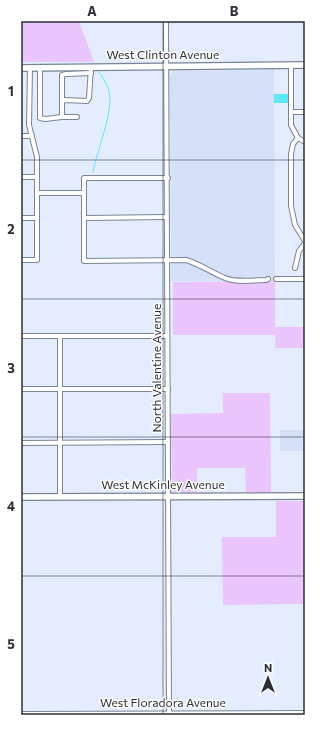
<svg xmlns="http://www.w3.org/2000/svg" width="326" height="736" font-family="Commissioner,sans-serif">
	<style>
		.built { fill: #d4e1f9 }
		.green { fill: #ebc6fe }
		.water { fill: #5ce7fa }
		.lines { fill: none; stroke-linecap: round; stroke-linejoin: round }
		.stream { stroke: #5ce7fa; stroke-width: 1 }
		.minor-casing { stroke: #7a8493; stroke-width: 6 }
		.major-casing { stroke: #7a8493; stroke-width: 8 }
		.minor { stroke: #fff; stroke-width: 4 }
		.major { stroke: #fff; stroke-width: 5.5 }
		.grid { fill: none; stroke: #2b2f35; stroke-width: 1; stroke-opacity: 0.55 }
		.labels { text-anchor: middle; stroke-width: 3; stroke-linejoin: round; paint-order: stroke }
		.street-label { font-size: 12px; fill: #2b2f35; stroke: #fff }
		.neatline { fill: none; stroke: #2b2f35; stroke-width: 1.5 }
		.grid-label { font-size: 13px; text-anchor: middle; font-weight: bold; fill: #2b2f35 }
	</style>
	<rect width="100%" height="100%" fill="#e3edff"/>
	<g class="built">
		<path d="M274,70l1,211h-104l-1,-206 4,-4z"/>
		<rect x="280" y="430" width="25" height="21"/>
	</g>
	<g class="green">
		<path d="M21,21h58l15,41h-73z"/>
		<path d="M275,281v46h30v21h-30v-13h-102v-53z"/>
		<path d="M223,393h47l1,99h-25l-1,-24h-48v24h-25l-1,-78 52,-1z"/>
		<path d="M276,501h29v103l-82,1 -1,-68h54z"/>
	</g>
	<rect class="water" x="274" y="94" width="15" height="9"/>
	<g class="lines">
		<path class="stream" d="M93,172c4,-22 21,-61 16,-81 -2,-7 -6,-13 -10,-19"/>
		<defs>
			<g id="minor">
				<path d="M166,21l3,694"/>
				<path d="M291,65v60l7,13 7,4"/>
				<path d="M40,67v51l5,1 17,-2"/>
				<path d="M62,102v-27l4,-1 25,-1"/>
				<path d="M291,112h14"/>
				<path d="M77,117h-15v-15l2,-2 23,1 2,-3 2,-31"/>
				<path d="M21,136h11"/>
				<path d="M298,138l-5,6 -2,10v52l4,19 10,16"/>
				<path d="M21,177h16"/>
				<path d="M168,178h-84v83l102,-1c14,4 26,13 39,18 12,5 28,2 41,2l2,-1"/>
				<path d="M37,193h47"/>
				<path d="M21,218h16"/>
				<path d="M85,218l82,-1"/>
				<path d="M21,260h16v-103l-8,-32 1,-57"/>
				<path d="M295,268l4,-17 6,-8"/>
				<path d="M276,279h29"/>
				<path d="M21,336h146"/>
				<path d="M21,389h147"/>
				<path d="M21,443l147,-1"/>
				<path d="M60,497v-161"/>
				<path d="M21,714l284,-1"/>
			</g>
			<g id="major">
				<path d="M21,68l284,-3"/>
				<path d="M21,497l284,-1"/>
			</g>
		</defs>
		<use href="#minor" class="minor-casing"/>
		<use href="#major" class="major-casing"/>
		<use href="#minor" class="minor"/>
		<use href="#major" class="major"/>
	</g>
	<path class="grid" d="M163,21v694M21,160h284M21,299h284M21,437h284M21,576h284"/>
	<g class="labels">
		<g class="street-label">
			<text x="163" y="59">West Clinton Avenue</text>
			<text transform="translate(157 368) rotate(-90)" y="4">North Valentine Avenue</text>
			<text x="163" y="489">West McKinley Avenue</text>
			<text x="163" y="707">West Floradora Avenue</text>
		</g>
	</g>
	<rect width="326" height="736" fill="none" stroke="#ffffff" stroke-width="44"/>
	<g transform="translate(268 678)" stroke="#ffffff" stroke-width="3" paint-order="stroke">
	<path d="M0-3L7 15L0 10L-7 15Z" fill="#2b2f35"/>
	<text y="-6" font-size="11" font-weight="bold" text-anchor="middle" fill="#2b2f35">N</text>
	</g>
	<rect x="22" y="22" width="282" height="692" class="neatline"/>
	<g class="grid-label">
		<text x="92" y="16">A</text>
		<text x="234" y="16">B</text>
		<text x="11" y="96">1</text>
		<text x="11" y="234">2</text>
		<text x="11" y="373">3</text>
		<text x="11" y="511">4</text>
		<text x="11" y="649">5</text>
	</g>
</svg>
